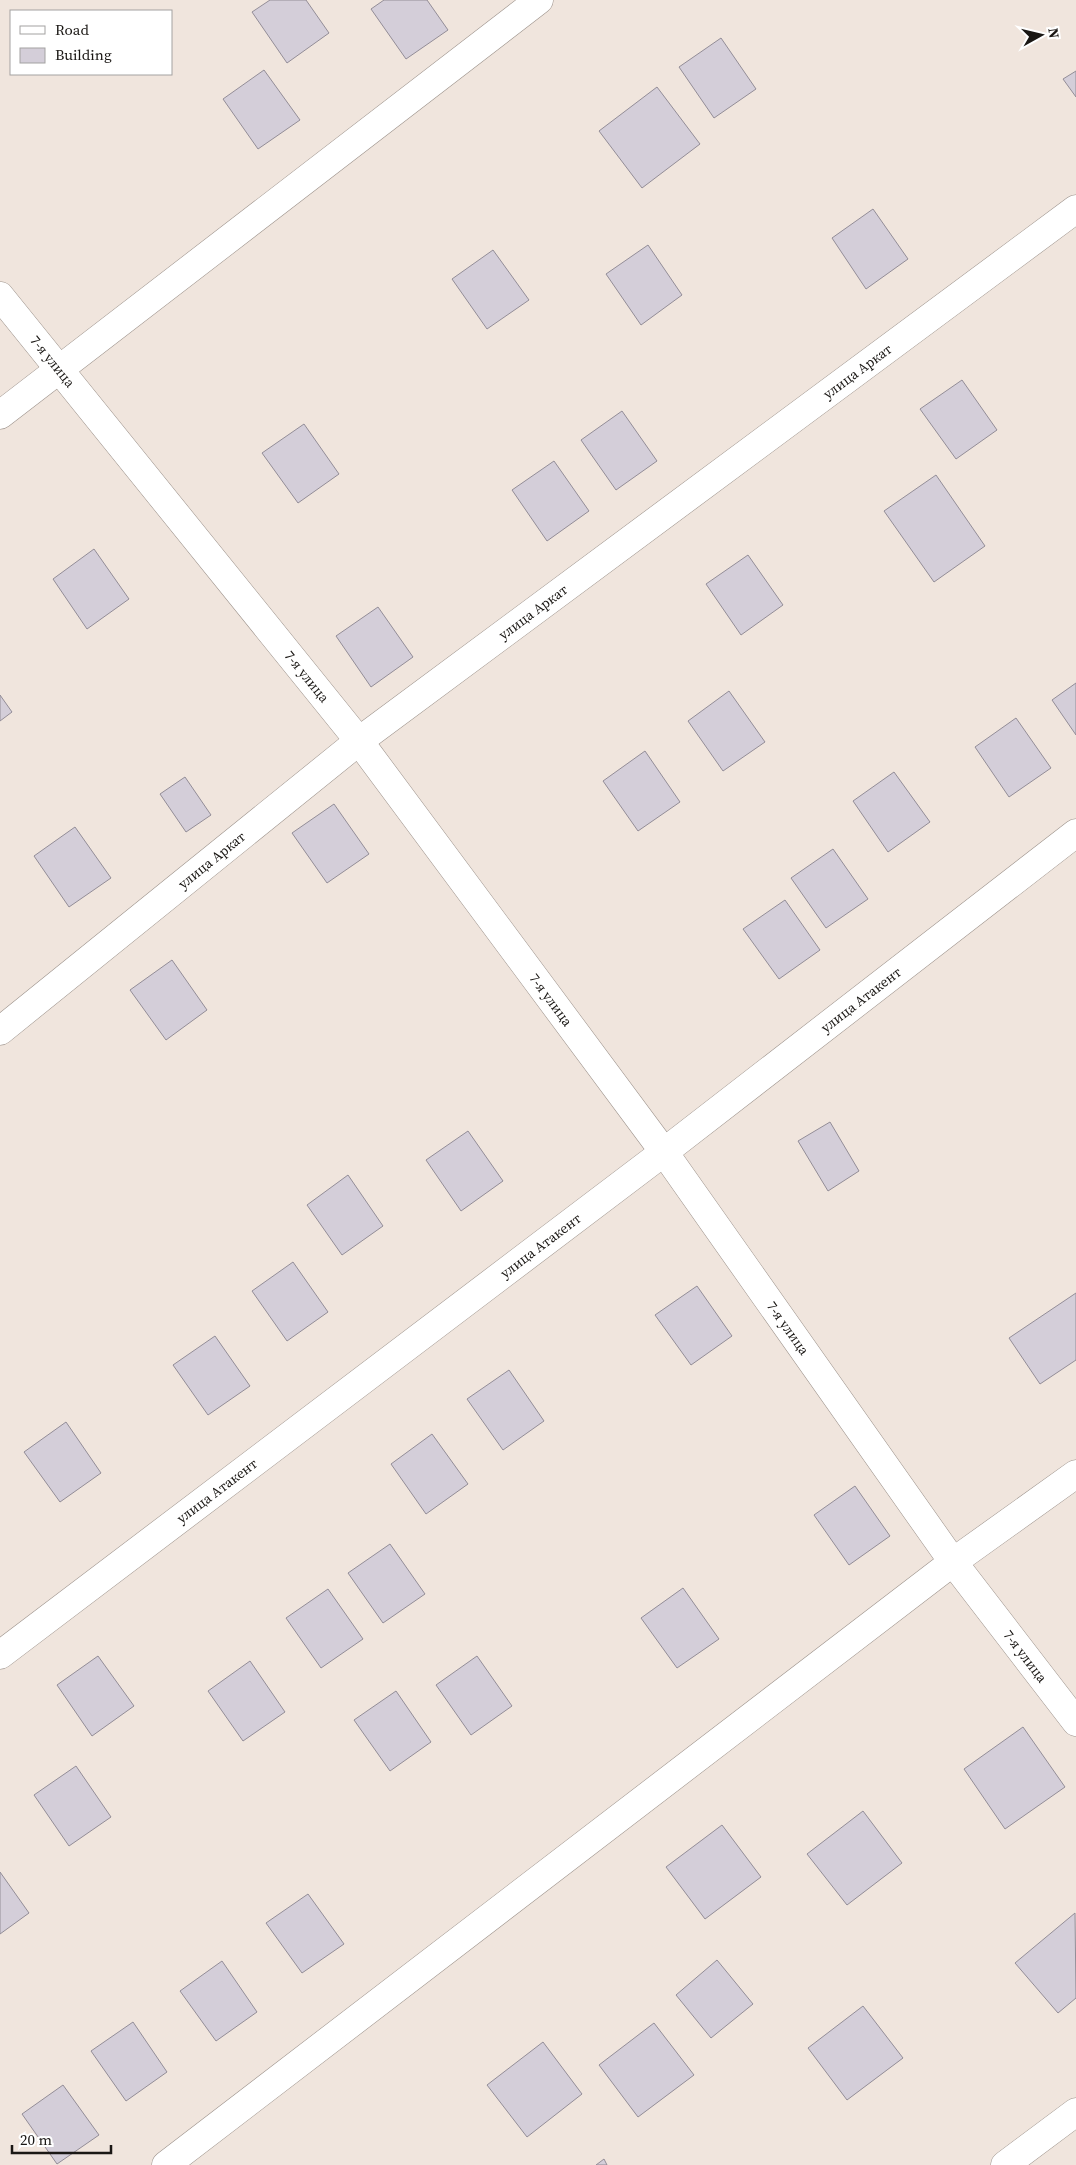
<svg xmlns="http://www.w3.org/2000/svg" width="1076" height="2165" font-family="'Source Serif 4',serif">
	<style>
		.building { fill: #d4ced9; stroke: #938d97 }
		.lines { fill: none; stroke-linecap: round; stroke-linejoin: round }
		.street-casing { stroke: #9c928b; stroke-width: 29 }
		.street { stroke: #fff; stroke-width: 28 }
		.labels { text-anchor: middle; stroke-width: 4; stroke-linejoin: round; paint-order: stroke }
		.street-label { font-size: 14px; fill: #1a1714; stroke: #fff }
	</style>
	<rect width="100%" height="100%" fill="#f0e5dd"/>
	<g class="building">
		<path d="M270,0h36l23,33 -42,30 -35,-51z"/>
		<path d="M384,0h43l21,30 -42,29 -35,-50z"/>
		<path d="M721,38l35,51 -42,29 -35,-51z"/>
		<path d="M264,70l36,50 -42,29 -35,-50z"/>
		<path d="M1076,71v26l-13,-18z"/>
		<path d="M657,87l43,57 -58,44 -43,-57z"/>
		<path d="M873,209l35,50 -42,30 -34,-51z"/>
		<path d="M648,245l34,50 -41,30 -35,-51z"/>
		<path d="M493,250l36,50 -42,29 -35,-50z"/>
		<path d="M962,380l35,50 -41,29 -36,-50z"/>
		<path d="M622,411l35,50 -41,29 -35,-50z"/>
		<path d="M304,424l35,50 -41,29 -36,-50z"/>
		<path d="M554,461l35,50 -42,30 -35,-51z"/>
		<path d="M936,475l49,71 -51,36 -50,-71z"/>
		<path d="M94,549l35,50 -42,30 -34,-50z"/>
		<path d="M748,555l35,50 -42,30 -35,-51z"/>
		<path d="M378,607l35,50 -42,30 -35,-51z"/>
		<path d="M1076,683v52l-24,-35z"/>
		<path d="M729,691l36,51 -42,29 -35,-50z"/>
		<path d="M0,695l12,17 -12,9z"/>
		<path d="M1016,718l35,50 -42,29 -34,-50z"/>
		<path d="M645,751l35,51 -42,29 -35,-50z"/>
		<path d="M894,772l36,50 -42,30 -35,-51z"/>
		<path d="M185,777l26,38 -25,17 -26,-38z"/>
		<path d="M334,804l35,50 -42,29 -35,-50z"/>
		<path d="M75,827l36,51 -42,29 -35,-51z"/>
		<path d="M833,849l35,50 -42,29 -35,-50z"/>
		<path d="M785,900l35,50 -41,29 -36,-50z"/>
		<path d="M172,960l35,50 -41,30 -36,-50z"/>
		<path d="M830,1122l29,49 -31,20 -30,-50z"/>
		<path d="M468,1131l35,50 -42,30 -35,-51z"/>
		<path d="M348,1175l35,51 -41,29 -35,-50z"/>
		<path d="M293,1262l35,50 -41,29 -35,-50z"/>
		<path d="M697,1286l35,50 -41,29 -36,-50z"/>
		<path d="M1076,1293v67l-36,24 -31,-46z"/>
		<path d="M215,1336l35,50 -42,29 -35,-50z"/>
		<path d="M509,1370l35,51 -41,29 -36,-51z"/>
		<path d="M66,1422l35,51 -41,29 -36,-50z"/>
		<path d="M432,1434l36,50 -42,30 -35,-50z"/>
		<path d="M855,1486l35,50 -41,29 -35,-50z"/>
		<path d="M390,1544l35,50 -42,29 -35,-50z"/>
		<path d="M683,1588l36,51 -42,29 -36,-50z"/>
		<path d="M328,1589l35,50 -42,29 -35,-50z"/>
		<path d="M98,1656l36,50 -42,30 -35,-51z"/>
		<path d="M477,1656l35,50 -41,29 -35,-50z"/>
		<path d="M250,1661l35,51 -42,29 -35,-50z"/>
		<path d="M396,1691l35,51 -41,29 -36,-51z"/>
		<path d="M1023,1727l42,60 -60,42 -41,-60z"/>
		<path d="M76,1766l35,51 -42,29 -35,-51z"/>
		<path d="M863,1811l39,52 -55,42 -40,-51z"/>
		<path d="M722,1825l39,52 -56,42 -39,-52z"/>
		<path d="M0,1872l29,41 -29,21z"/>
		<path d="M308,1894l36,50 -42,29 -36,-50z"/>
		<path d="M1075,1913l1,85 -18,15 -43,-50z"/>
		<path d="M717,1960l36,44 -42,34 -35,-43z"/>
		<path d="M222,1961l35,51 -41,29 -36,-50z"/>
		<path d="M863,2006l40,52 -56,42 -39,-52z"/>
		<path d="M133,2022l34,50 -41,29 -35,-50z"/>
		<path d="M654,2023l40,52 -56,42 -39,-52z"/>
		<path d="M543,2042l39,52 -55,43 -40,-52z"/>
		<path d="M63,2085l36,50 -42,29 -35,-50z"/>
		<path d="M604,2159l3,6h-11z"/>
	</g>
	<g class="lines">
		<defs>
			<g id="street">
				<path id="s1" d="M0,296l359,445 305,411 289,410 123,160"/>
				<path d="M0,415l539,-415"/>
				<path id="s2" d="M0,1031l359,-290 717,-532"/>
				<path id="s3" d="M0,1655l664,-503 412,-319"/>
				<path d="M166,2165l787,-603 123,-88"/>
				<path d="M1005,2165l71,-53"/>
			</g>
		</defs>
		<use href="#street" class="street-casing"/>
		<use href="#street" class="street"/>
	</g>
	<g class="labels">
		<g class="street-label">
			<text dy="5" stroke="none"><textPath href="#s1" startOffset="84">7-я улица</textPath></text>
			<text dy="5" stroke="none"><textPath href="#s2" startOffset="1082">улица Аркат</textPath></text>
			<text dy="5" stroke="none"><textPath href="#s2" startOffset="678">улица Аркат</textPath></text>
			<text dy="5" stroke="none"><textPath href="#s1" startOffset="489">7-я улица</textPath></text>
			<text dy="5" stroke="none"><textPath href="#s2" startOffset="272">улица Аркат</textPath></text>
			<text dy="5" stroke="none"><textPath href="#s1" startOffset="894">7-я улица</textPath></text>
			<text dy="5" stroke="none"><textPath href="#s3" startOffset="1082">улица Атакент</textPath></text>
			<text dy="5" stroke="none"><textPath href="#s3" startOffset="678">улица Атакент</textPath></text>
			<text dy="5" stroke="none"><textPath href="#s1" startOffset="1299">7-я улица</textPath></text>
			<text dy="5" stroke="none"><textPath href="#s3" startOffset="272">улица Атакент</textPath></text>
			<text dy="5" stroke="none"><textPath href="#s1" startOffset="1704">7-я улица</textPath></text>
		</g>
	</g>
	<rect x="10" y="10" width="162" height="65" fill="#ffffff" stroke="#a3a2a1"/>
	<rect x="20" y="26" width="25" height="8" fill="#ffffff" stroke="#a3a2a1"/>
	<text x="55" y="35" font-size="15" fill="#1a1714">Road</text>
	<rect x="20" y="48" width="25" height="15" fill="#d4ced9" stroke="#a3a2a1"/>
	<text x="55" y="60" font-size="15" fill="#1a1714">Building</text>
	<g transform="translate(1041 35) rotate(82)" stroke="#ffffff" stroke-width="4" paint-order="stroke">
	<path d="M0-4L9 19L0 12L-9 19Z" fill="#1a1714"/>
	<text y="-8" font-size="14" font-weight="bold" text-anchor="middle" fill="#1a1714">N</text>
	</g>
	<path d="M12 2145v8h99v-8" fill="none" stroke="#1a1714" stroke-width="2.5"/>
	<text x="20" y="2145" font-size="15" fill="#1a1714" stroke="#ffffff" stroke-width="4" paint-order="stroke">20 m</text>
</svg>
